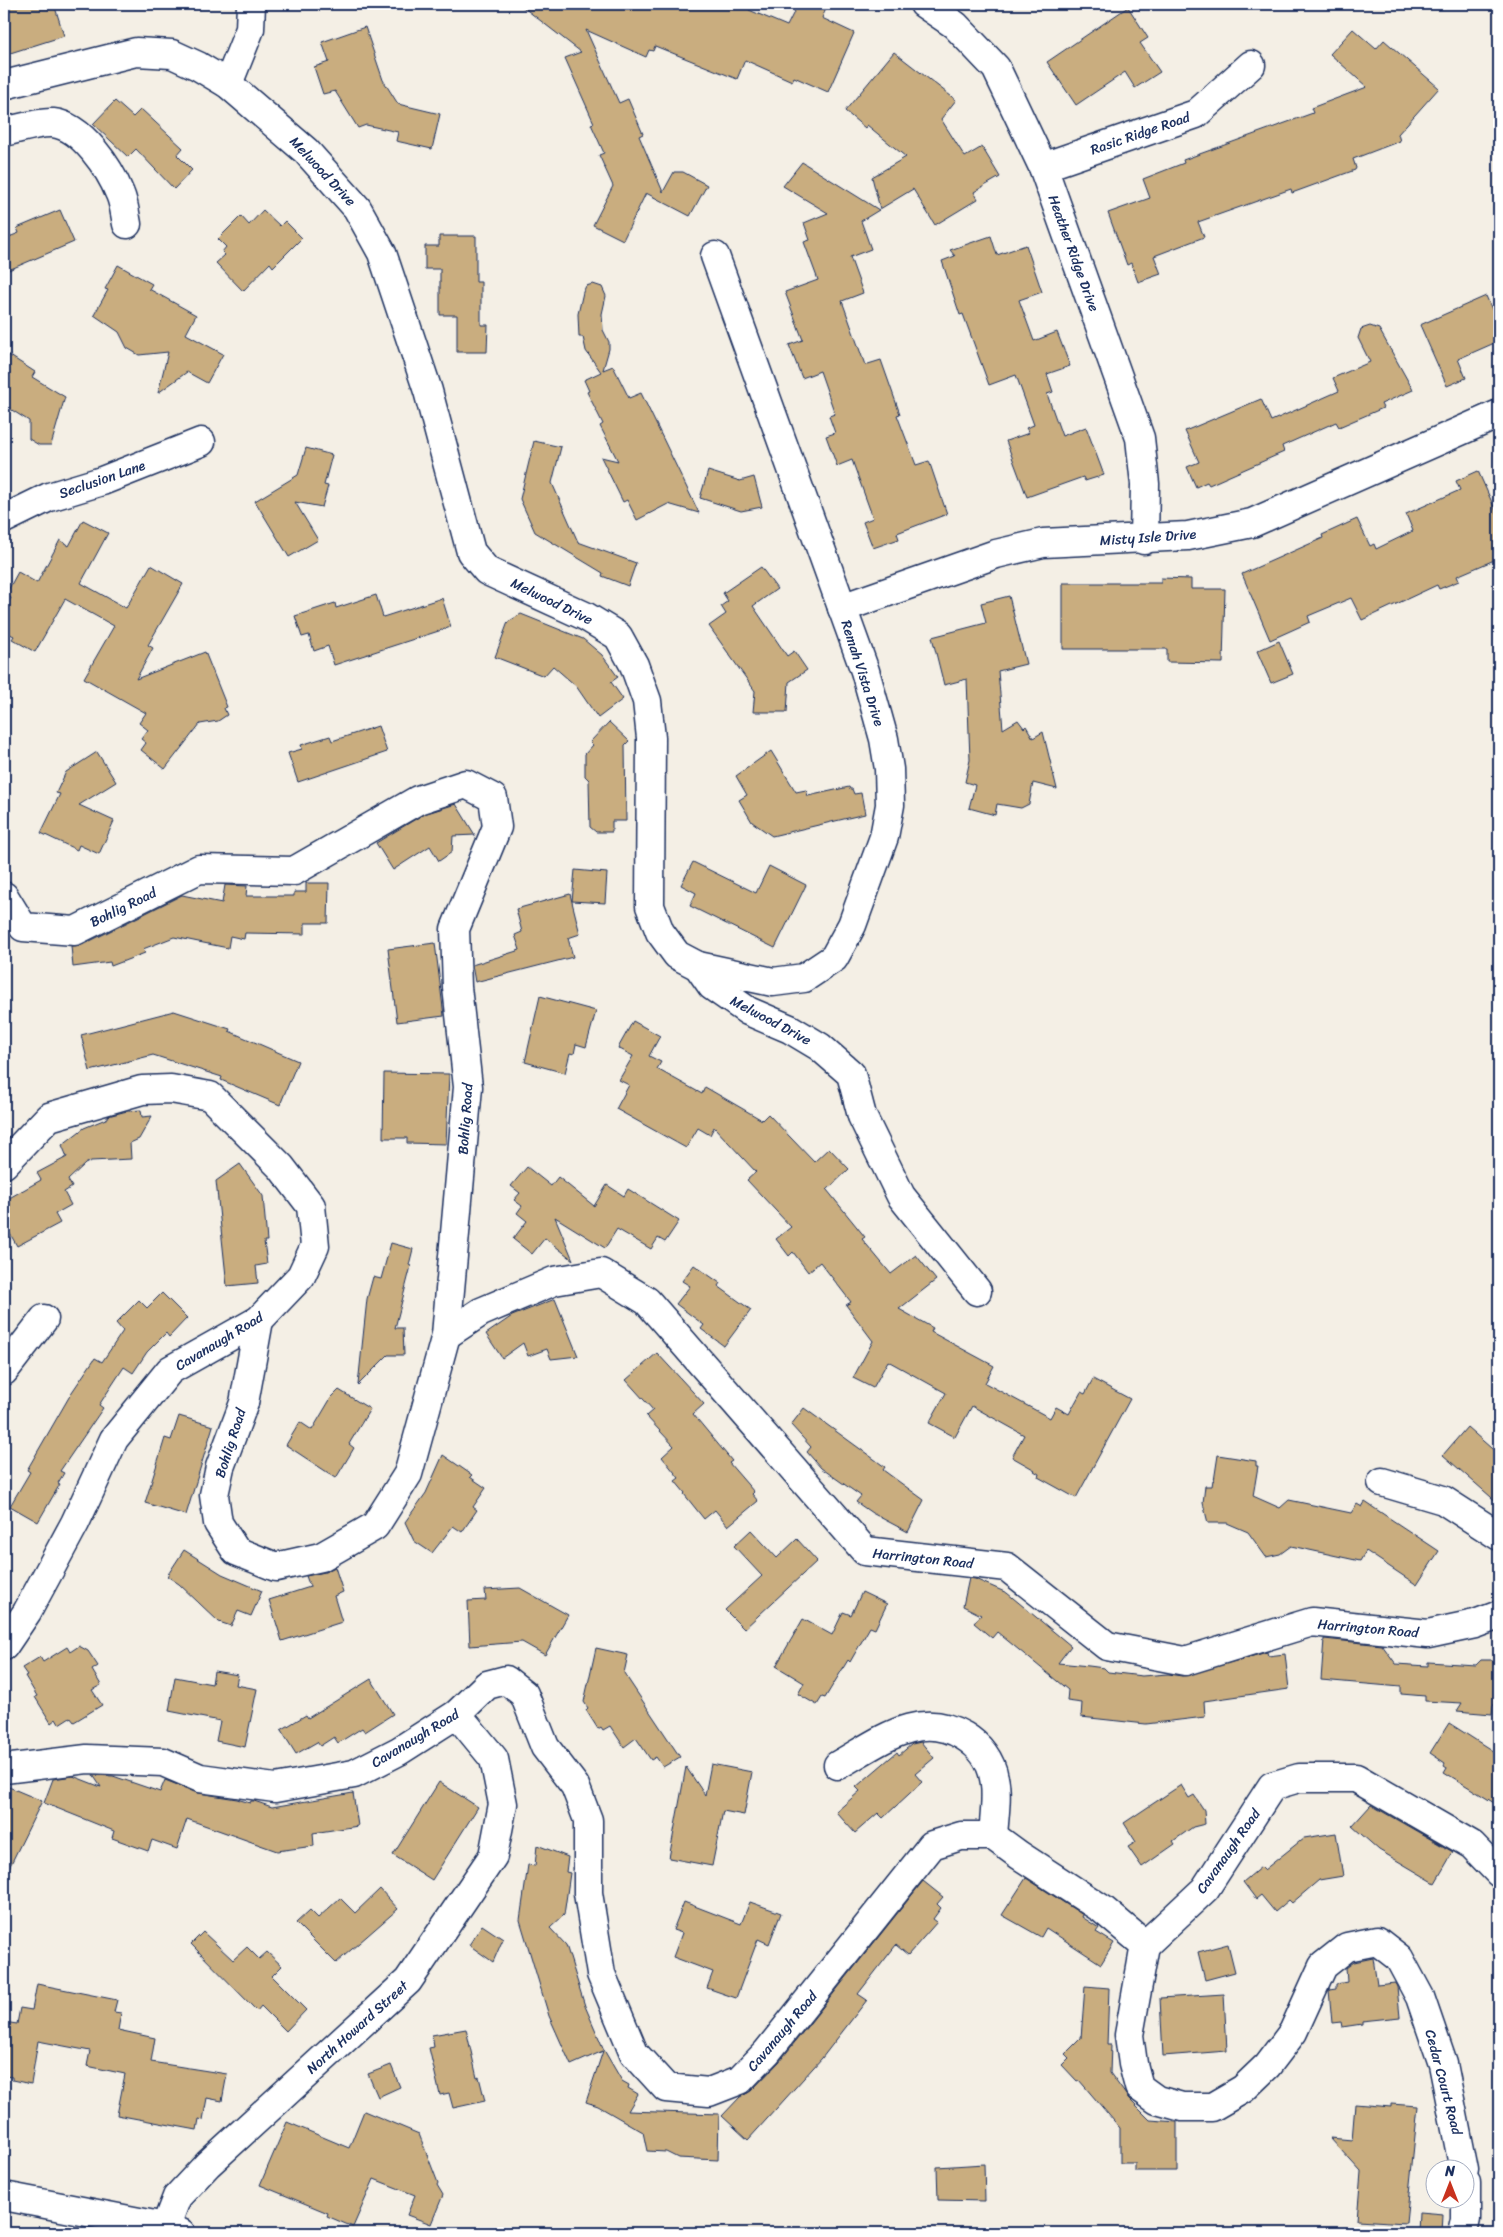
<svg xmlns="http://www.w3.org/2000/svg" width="1503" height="2237" font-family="Sriracha,sans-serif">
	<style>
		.building { fill: #c9ad7f; stroke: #1b2f5e }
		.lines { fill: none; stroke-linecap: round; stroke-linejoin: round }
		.minor-casing { stroke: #1b2f5e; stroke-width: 31 }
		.minor { stroke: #fff; stroke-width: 28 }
		.labels { text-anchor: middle; stroke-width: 4.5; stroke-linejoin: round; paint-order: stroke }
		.street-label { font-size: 14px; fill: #1b2f5e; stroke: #fff }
	</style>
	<rect width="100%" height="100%" fill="#f4efe5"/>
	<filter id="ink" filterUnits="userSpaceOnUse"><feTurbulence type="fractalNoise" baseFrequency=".02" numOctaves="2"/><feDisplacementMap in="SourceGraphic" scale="10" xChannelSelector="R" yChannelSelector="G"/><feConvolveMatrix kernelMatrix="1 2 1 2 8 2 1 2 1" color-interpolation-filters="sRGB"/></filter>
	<g filter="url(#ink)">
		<g class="building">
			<path d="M4,4h50l10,32 -60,19z"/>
			<path d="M519,4h232l-2,6 38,16 11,-22h30l-6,14 32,15 -26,59 -34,-15 -2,4 -47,-21 -8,19 -82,-33 -2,5 -4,-1 -3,7 -60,-27 33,73 9,-4 15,35 -4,2 24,56 11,-20h9l24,13 -17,31 -44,-23 -23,47 -30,-15 20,-39 -14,-31 5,-2 -13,-29 3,-1 -29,-65 16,-6z"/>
			<path d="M1128,7l20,31 -8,5 20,29 -25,16 -10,-16 -49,33 -29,-43z"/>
			<path d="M365,27l18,53 15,24 42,10 -8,35 -36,-8 2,-9 -32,-7 -8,3 -23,-37 -12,3 -9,-27 15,-5 -7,-20z"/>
			<path d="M1353,29l23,20 8,-9 55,48 -41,46 2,7 -47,18 3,9 -1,2 -63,23 -1,-4 -93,33 6,15 -50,19 7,18 -23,8 -7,-19 -4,2 -19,-52 42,-15 -7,-19 41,-16 -1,-3 130,-47 -2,-5 56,-21 -37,-33z"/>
			<path d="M894,52l62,48 -15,19 24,38 17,-10 18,30 -26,15 4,7 -43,26 -22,-36 -33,20 -8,-32 34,-20 -39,-32 -2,3 -20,-17z"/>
			<path d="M115,101l18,16 8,-8 42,39 -6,7 15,15 -18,19 -38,-40 -8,8 -35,-33z"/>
			<path d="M802,162l77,48 -18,11 10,28 -21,8 13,36 -21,8 23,64 16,-5 19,54 -3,1 19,50 13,-4 18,53 -50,19 2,6 -26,9 -10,-26 10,-4 -21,-58 -15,6 -11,-30 9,-3 -6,-17 6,-2 -15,-43 -18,7 -13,-33 14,-5 -18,-48 33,-12 -14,-38 6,-2 -6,-17 24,-10 -45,-27z"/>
			<path d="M60,210l14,32 -70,30v-33l15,-6 -2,-5z"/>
			<path d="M263,210l17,16 5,-5 17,17 -29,29 -3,-4 -27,28 -27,-28 9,-8 -3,-3 4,-5 -8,-8 23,-23 8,9z"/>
			<path d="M439,236h37v46h5v43h7l-1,27h-30v-37h-17v-46h-15v-23h14z"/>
			<path d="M991,236l6,19 29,-10 16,47 -23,8 15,41 23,-9 13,34 -23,8 6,18 -6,2 15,42 24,-9 18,48 -19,6 -2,-4 -56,20 -21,-56 23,-8 -3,-5 8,-3 -18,-50 -27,10 -26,-71 -3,1 -18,-54 13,-5 -5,-6z"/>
			<path d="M118,265l34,19 -3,5 47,26 -10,19 37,20 -16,29 -20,-11 -29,21 10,-41 -29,3 -12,-7 -8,-16 -25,-17 14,-25 -3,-1z"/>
			<path d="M593,284l9,3 4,9 -4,18 1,16 6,12v7l-6,21 10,-4 16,32 12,-5 58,120 -31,-9 -31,16 -10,-20 -4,2 -22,-45 17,4 -18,-35 3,-2 -16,-32 2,-1 -5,-11 17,-8 -15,-21 -3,-14h-4l-1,-23 5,-22 3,-6z"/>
			<path d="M1486,296l13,29v16l-41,18 8,19 -19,8 -27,-61z"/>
			<path d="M1370,326l9,3 34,61 -32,14 2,4 -44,19 -3,-5 -54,24 2,6 -75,33 -2,-3 -11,5 -9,-20 12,-5 -14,-31 76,-32 10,22 68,-30 -6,-13 37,-16 -12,-24 3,-9z"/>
			<path d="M4,352l31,20 -3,5 33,20 -14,48h-12l-10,-6v-18l-25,-16z"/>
			<path d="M534,441l27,6 -9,36 26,59 58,21 -8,23 -26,-10 1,-3 -68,-41 -15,-33z"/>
			<path d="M306,448l26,7 -8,30 4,1 -6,21 -27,-5 23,38 -29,17 -34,-56 43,-26z"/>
			<path d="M708,471l32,10 14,-4 8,30 -21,4 -41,-13z"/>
			<path d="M1478,471l21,47v40l-42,18 2,5 -20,8 -2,-4 -75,35 -11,-22 -43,18 2,6 -40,18 -28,-66 81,-36 -1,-3 35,-16 13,27 4,-2 2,5 37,-18 -7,-17 54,-24 -4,-9z"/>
			<path d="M83,520l25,13 -27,50 45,25 25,-43 32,19 -35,61 5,3 -17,31 69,-27 22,55 -3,1 3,7 -9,6 -18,3 -35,45 -24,-19 5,-7 -5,-4 7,-9 -9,-7 7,-10 -62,-35 30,-52 -49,-27 -30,53 -23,-13 2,-3 -10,-5v-20l7,-13 -5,-4 12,-22 19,11 23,-43 9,6z"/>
			<path d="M761,567l16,22 -24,17 34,50 7,-5 13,19 -18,12 -2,30h-34l2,-21 -46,-65 17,-12 -5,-8 7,-5 -5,-8z"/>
			<path d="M1161,578l30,1v10h34l-2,74 -56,-1v-13h-104v-66h98z"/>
			<path d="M376,595l7,22 59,-19 9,29 -117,38 -6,-19 -14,5 -5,-16 -7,2 -7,-21 40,-13 1,5z"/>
			<path d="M1009,596l17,68 -28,7 5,58 15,-9 6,8 2,-2 7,12 10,-6 14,57 -24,-6 -4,21 -8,4 -24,-4 -2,11 -26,-7 6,-23 -10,-3 5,-22 -3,-81 -23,6 -12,-48 54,-14 -5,-20z"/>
			<path d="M521,614l62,25 19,16 16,22 -7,5 12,17 -25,19 -22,-32 -23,-20 -9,10 -49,-19 13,-35z"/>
			<path d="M1279,641l14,33 -22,9 -14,-32z"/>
			<path d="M609,722l20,19 -4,4 1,76h-14v11h-16l-6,-5 -1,-47 -4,-4v-22l8,-9 -3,-3z"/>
			<path d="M378,726l9,26 -89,30 -10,-29 14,-4 -1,-4 29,-9 2,5z"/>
			<path d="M771,751l25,41 10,-2 2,6 41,-9 1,2h2l2,5 7,-1 4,21 -93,22 -20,-14 -13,-22 8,-5 -11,-19z"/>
			<path d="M97,752l19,30 -37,23 35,16 -15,33 -20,-9 -2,5 -36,-17 19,-39 -4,-1 10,-21z"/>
			<path d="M456,804l19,31 -22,1 -1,16 -13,9 -9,-15 -37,24 -17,-27 48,-29z"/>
			<path d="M693,862l63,31 13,-27 37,19 -31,63 -85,-42 6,-13 -15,-8z"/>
			<path d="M575,870l32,3 -2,30 -33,-2z"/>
			<path d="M306,883h23l-1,40h-23v11l-60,-1 -1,6 -14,-3 -2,12 -54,-11 -31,12 2,4 -34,13 -1,-4 -37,5 -2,-21 11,-1 100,-50 40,8 3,-18 22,1 -1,10h48v-4h12z"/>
			<path d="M570,894l10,40 -12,4 5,19 -98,25 -3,-17 48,-15 -5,-15 7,-3 -6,-23z"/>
			<path d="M435,943l9,73 -47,6 -9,-73z"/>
			<path d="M540,996l56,15 -10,36 -10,-3 -2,10 -4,-1 -5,20 -40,-11z"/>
			<path d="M174,1011l56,18 -1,2 69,30 -18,44 -59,-25 1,-3 -69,-22 -63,16 -9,-36z"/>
			<path d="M633,1021l27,15 -11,20 12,6 -4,7 45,25 3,-7 57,33 6,-6 46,48 15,-14 20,21 -22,21 38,47 -3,2 29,35 25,-19 20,25 -37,29 34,19 -2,4 63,34 -9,17 65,35 6,-11 13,7 12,-22 4,2 8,-15 37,20 -54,99 -38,-21 1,-3 -5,-3 1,-1 -23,-13 12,-22 -52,-29 -17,31 -26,-14 17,-30 -58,-32 -15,27 -20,-10 20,-37 -27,-36 5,-3 -31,-40 -12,10 -15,-20 -4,4 -13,-17 15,-12 -44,-47 9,-8 -42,-45 -4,8 -12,-7 -12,20 -70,-39 13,-24 -10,-5 14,-24 -15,-8z"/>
			<path d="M384,1073l65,1 -3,70 -39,-1v-5h-24z"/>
			<path d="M141,1110l1,7 10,-1 -13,23 -9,4 1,16 -40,2 -6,3 -17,16 4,7 -8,5 7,13 -16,9 5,9 -43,23 -13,-23v-22l37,-21 -4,-7 30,-16 -5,-12 22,-17 24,-10v-2l19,-5z"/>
			<path d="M240,1164l23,32 4,45h-3l3,23 -11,2 2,17 -31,3 -11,-105z"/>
			<path d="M527,1167l24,19 7,-9 36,29 13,-21 17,11 4,-7 51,32 -14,21 -7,-4 -7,11 -34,-20 -12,19 -50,-31 18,43 -28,-22 -13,16 -19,-15 14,-18 -10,-8 5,-7 -8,-6 6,-7 -9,-7z"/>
			<path d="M391,1243l22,6 -4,16 2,1 -16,62h8l1,27h-16l-30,30 9,-86 6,-22 8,2z"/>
			<path d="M694,1265l26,18 -2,3 33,24 -27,36 -23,-17 3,-4 -28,-21 14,-18 -8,-5z"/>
			<path d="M162,1293l25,25 -18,19 -3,-4 -19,19 -14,21 -9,-6 -25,38 4,3 -43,63 4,2 -6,10 2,1 -22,38 -28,-16 20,-34 -3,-2 45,-78 23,-34 7,4 21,-31 -7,-8 23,-23 8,8z"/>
			<path d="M555,1299l23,57 -27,3 -4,-10 -19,7 -5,-13 -21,15 -16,-24 26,-18z"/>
			<path d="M657,1353l47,51 -11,10 39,47 -3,2 25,29 -2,2 6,7 -30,25 -13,-16 -11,9 -20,-25 1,-1 -10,-12 4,-3 -17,-21 12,-11 -28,-30 7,-6 -27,-30z"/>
			<path d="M339,1390l31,19 -21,35 5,4 -18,30 -50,-33 14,-23 12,8 19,-32z"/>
			<path d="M804,1408l81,59 -2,3 41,30 -16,32 -36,-19 -16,-11 5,-6 -40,-28 -14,-16 4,-5 -20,-22z"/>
			<path d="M179,1416l34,10 -27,89 -41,-12 20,-65 6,2z"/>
			<path d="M1467,1427l32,28v49l-56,-49z"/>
			<path d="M443,1455l29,20 -2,2 16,11 -13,19 4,3 -15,22 -9,-6 -21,27 -18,-12 -9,-19 21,-29z"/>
			<path d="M1218,1455l38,6v5h2l-5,30 27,12 9,-8 62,13 6,-9 5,3 3,-5 74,49 -22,34 -51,-34 -6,10 -69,-15 -11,8 -14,3 -18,-25 -21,-9h-19l-5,-20 2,-17h7l1,-6 1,1z"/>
			<path d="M751,1530l26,28 20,-19 20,22 -73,68 -19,-19 37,-34 -28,-30z"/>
			<path d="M184,1550l38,24 40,17 -11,25 -13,-5 -7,15 -12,-4 -40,-38 -12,-8z"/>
			<path d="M335,1567l8,25 -9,4 8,26 -60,19 -13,-41 41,-13 -4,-11 19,-4z"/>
			<path d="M969,1578l6,1 32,14 64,53 -13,17 31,3 15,2 4,4 34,4 26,-2 14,2 85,-24 1,4 17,-2 4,35 -85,12 1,16 -59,7 -65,-7 1,-14 -15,-2 1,-11 -71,-58 -5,6 -18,-15 7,-8 -18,-9z"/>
			<path d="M520,1588l48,27 -23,40 -23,-13 -52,4 -2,-45 18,-1 -1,-10z"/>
			<path d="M862,1592l25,12 -12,25 -5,-2 -20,35 -2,-2 -23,38 -3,-1 -5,8 -19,-11 6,-11 -28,-17 27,-47 29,16 11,-23 8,3z"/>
			<path d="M1324,1639l58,6 14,19 32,2v-4l48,3 5,-5h11l7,9v36h-6l-1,9 -35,-3 5,-8 -37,-2v-5l-24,-2v-7l-80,-7z"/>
			<path d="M79,1646l9,5 10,15 -6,4 9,15 -9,5 10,15 -28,17 -4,-5 -11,7 -3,-5 -5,4 -16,-26 2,-1 -12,-20 2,-1 -5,-7 18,-11 3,5 24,-15 3,5z"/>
			<path d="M596,1648l32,7 -4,18 56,84 -17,10 -7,-10 -5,3 -15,-22 -12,9 -14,-21 -7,4 -2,-3 -3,2 -12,-19 2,-2 -4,-6z"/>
			<path d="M214,1671l24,4 -2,10 21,4 -12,58 -29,-6 4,-20 -51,-10 6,-34 37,7z"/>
			<path d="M371,1679l22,35 -28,18 -3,-4 -24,15 -4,-6 -14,9 -3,-4 -21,12 -15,-24 25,-15 2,3z"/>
			<path d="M1449,1723l50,32v51l-55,-34 3,-5 -3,-2 1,-2 -15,-10z"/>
			<path d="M921,1742l13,16 -19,16 7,8 -39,36 -5,-5 -23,20 -19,-21 24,-21 -4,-4 41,-35 2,3 13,-11z"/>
			<path d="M711,1764l41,8 -8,43 -21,-4 -11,55 -43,-8 17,-91 19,28z"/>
			<path d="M93,1775l20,1 47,16 5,-12 33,13 39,6 13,4 1,-2h3l18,6 81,-14 5,33 -45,7 1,13 -37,5 -90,-32 -10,30 -25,-9 -4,11 -36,-13 2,-7 -70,-28 9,-24 20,-3 28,11z"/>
			<path d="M439,1782l39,25 -46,73 -39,-25z"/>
			<path d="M4,1785l38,16 -38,77z"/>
			<path d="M1181,1785l8,13 5,-3 10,15 1,14 -12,3 -20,14 2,3 -33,23 -14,-20 8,-5 -12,-19z"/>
			<path d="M1371,1805l82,47 -18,31 -56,-33 -27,-24z"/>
			<path d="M1336,1833l7,43 -24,4 -27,23 -3,-3 -14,12 -14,-17 -5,4 -13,-17 18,-15 3,3 40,-32z"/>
			<path d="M537,1845l31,12 -2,15 4,1 -6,42 -14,13 16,17 19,61 19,44 18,31 7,4 -1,3 10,6 -10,17 91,3 -1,46 -40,-2 -12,-6 -19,-1 -4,-19 -45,-26 -12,-4 17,-51 -32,14 -22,-49 -29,-96 8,-55 7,1z"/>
			<path d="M1026,1878l57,37 -1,2 17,11 -3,4 18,11 -13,21 -55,-36 -5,9 -39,-22z"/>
			<path d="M923,1881l20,16 -6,7 4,4 -8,11 4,3 -29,33 -12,-10 -38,49 9,6 -45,58 -74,82 -26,-24 18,-19 11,-6 28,-29z"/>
			<path d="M380,1889l18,20 -62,54 -40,-40 14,-13 8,8 22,-20 15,15z"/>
			<path d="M684,1902l57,22 9,-22 31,11 -12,31 -11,-5 -22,59 -29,-10 6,-16 -40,-15 9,-24 -9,-3z"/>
			<path d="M482,1925l21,14 -10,23 -24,-17z"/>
			<path d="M203,1932l30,28 14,-13 12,12 8,-7 15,14 -10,10 34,34 -20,21 -25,-25 -4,5 -66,-67z"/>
			<path d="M1228,1944l7,28 -30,8 -7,-28z"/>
			<path d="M1373,1958l4,27 18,-2 2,4 3,30 -38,4v3l-20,3 -1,-5 -9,1 -3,-33 7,-1v-5l11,-2 -1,-14 8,-6z"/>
			<path d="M37,1984l80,16 -3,12 7,1 -3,17 37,8 -4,24 76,12 -5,27 -15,-3 -4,22 -4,-1 -2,11 -80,-15 8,-41 -38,-8 3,-15 -52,-10 -7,43 -19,-4v-3l-8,-1v-54l13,2 3,-16 12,2z"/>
			<path d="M1085,1986l24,2 -2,57h4l-1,28 19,26 21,21 27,2v49h-42v-8h-15v-35l-41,-48 -2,1 -15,-16 7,-7 -4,-4 16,-16z"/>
			<path d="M1224,1994l3,57 -64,5 -3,-58z"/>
			<path d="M466,2029l11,49 2,-1 6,24 -32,7 -4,-15 -9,2 -11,-47 5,-1 -2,-12z"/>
			<path d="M391,2065l9,22 -22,10 -10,-23z"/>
			<path d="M1355,2104l36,3v-3l27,2 -12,117 -49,-3 4,-48 -31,-34 22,2z"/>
			<path d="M364,2111l55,23 19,49 -1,2 6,10 -12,29 -24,-9 8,-20 -41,-16 -21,48 -26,-11 1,-3 -68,-28 27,-63 62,26z"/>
			<path d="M984,2164l1,37 -47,-1 -1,-33z"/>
			<path d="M1419,2212l24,2 -1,19h-24z"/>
		</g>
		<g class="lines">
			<defs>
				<g id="minor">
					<path d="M924,4l31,21 41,43 47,99 97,271 5,46 -1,56"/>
					<path d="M228,84l22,-55 1,-25"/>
					<path d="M4,85l132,-33 36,2 26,12 30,18 78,67 51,57 25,45 46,138 43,161 16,19 98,45 33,20 16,29 13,36 4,37 -1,168 10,26 17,23 21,11 14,20 36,25 42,18 30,18 31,27 11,42 39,80 76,95"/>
					<path d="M4,132c15,-3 33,-10 49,-9 29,3 57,46 67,71 4,9 5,20 7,30"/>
					<path d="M1043,167l153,-53 55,-49"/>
					<path d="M4,519l45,-22 53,-16 99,-39"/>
					<path d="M842,608l154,-54 47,-11 145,-7 64,-13 247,-109"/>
					<path d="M4,896l19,31 52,4 124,-62 95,2 124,-71 48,-16 27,14 4,29 -42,102 2,58 11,100 -22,248 -38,139 -33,52 -54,31 -45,10 -40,-16 -18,-28 -4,-28 6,-28 24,-64 15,-83"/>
					<path d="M698,966l75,16 31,-4 30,-20 18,-33 32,-88 6,-32 -1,-36 -5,-30 -19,-68 -150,-415"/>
					<path d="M4,1164l45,-47 93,-27 29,-1 39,7 71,71 30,39 4,40 -14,30 -42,44 -89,50 -56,69 -39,84 -48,89 -23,34"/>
					<path d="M446,1335l35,-23 73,-31 47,-8 46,28 218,250 142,16 100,79 78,15 127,-39 116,12 47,-10 24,-9"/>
					<path d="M4,1371l40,-52"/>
					<path d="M1382,1482l61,18 56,36"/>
					<path d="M838,1765c40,-22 81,-57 126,-29 15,9 27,24 30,42 4,16 0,41 -1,58"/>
					<path d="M4,1769l83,-10 76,3 37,16 75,10 79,-14 45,-23 58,-37 30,-29 19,-5 18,14 21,53 30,39 13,34v73l13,81 33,79 32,35 43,4 31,-12 27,-28 165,-207 29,-9h32l26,19 83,54 43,36 60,-56 67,-103 27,-8h57l116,67 27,28"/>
					<path d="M1145,1945l-16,90 4,29 6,23 18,13 25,7h30l31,-18 24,-23 26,-34 30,-66 24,-19 30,-6 22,17 21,39 23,67 21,106"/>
					<path d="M4,2196l161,31 16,6"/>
					<path d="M163,2233l14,-36 31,-33 200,-183 85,-125 10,-52 -9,-45 -37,-45"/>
					<path d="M1463,2233l3,-14v-36"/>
				</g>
			</defs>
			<use href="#minor" class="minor-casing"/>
			<use href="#minor" class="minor"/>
		</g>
	</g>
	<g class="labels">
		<g class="street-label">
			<text transform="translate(1140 133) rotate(-19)" y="5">Rasic Ridge Road</text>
			<text transform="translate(323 171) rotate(47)" y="5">Melwood Drive</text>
			<text transform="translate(1074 253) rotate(70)" y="5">Heather Ridge Drive</text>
			<text transform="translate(102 479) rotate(-19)" y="5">Seclusion Lane</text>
			<text transform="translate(1148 537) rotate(-4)" y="5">Misty Isle Drive</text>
			<text transform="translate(552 601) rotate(26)" y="5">Melwood Drive</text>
			<text transform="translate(863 673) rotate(72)" y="5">Remah Vista Drive</text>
			<text transform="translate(123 907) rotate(-26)" y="5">Bohlig Road</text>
			<text transform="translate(771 1020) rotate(28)" y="5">Melwood Drive</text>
			<text transform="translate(465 1119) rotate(-86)" y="5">Bohlig Road</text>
			<text transform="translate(219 1341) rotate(-31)" y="5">Cavanaugh Road</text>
			<text transform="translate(230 1443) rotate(-72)" y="5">Bohlig Road</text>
			<text transform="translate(923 1558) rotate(6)" y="5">Harrington Road</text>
			<text transform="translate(1368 1628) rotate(5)" y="5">Harrington Road</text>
			<text transform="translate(415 1738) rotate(-31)" y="5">Cavanaugh Road</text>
			<text transform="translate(1228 1851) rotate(-55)" y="5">Cavanaugh Road</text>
			<text transform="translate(357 2027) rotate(-42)" y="5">North Howard Street</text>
			<text transform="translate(782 2031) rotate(-50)" y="5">Cavanaugh Road</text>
			<text transform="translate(1444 2082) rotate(75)" y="5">Cedar Court Road</text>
		</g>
	</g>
	<rect width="1503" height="2237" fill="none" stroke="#fff" stroke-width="20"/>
	<rect x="10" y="10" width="1483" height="2217" fill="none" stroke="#1b2f5e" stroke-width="2" filter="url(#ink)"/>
	<g transform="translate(1450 2184)"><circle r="24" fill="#ffffff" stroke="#a4acbf"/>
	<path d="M0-4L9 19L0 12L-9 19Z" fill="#c8321e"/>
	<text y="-8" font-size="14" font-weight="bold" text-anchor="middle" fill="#1b2f5e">N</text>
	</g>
</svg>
